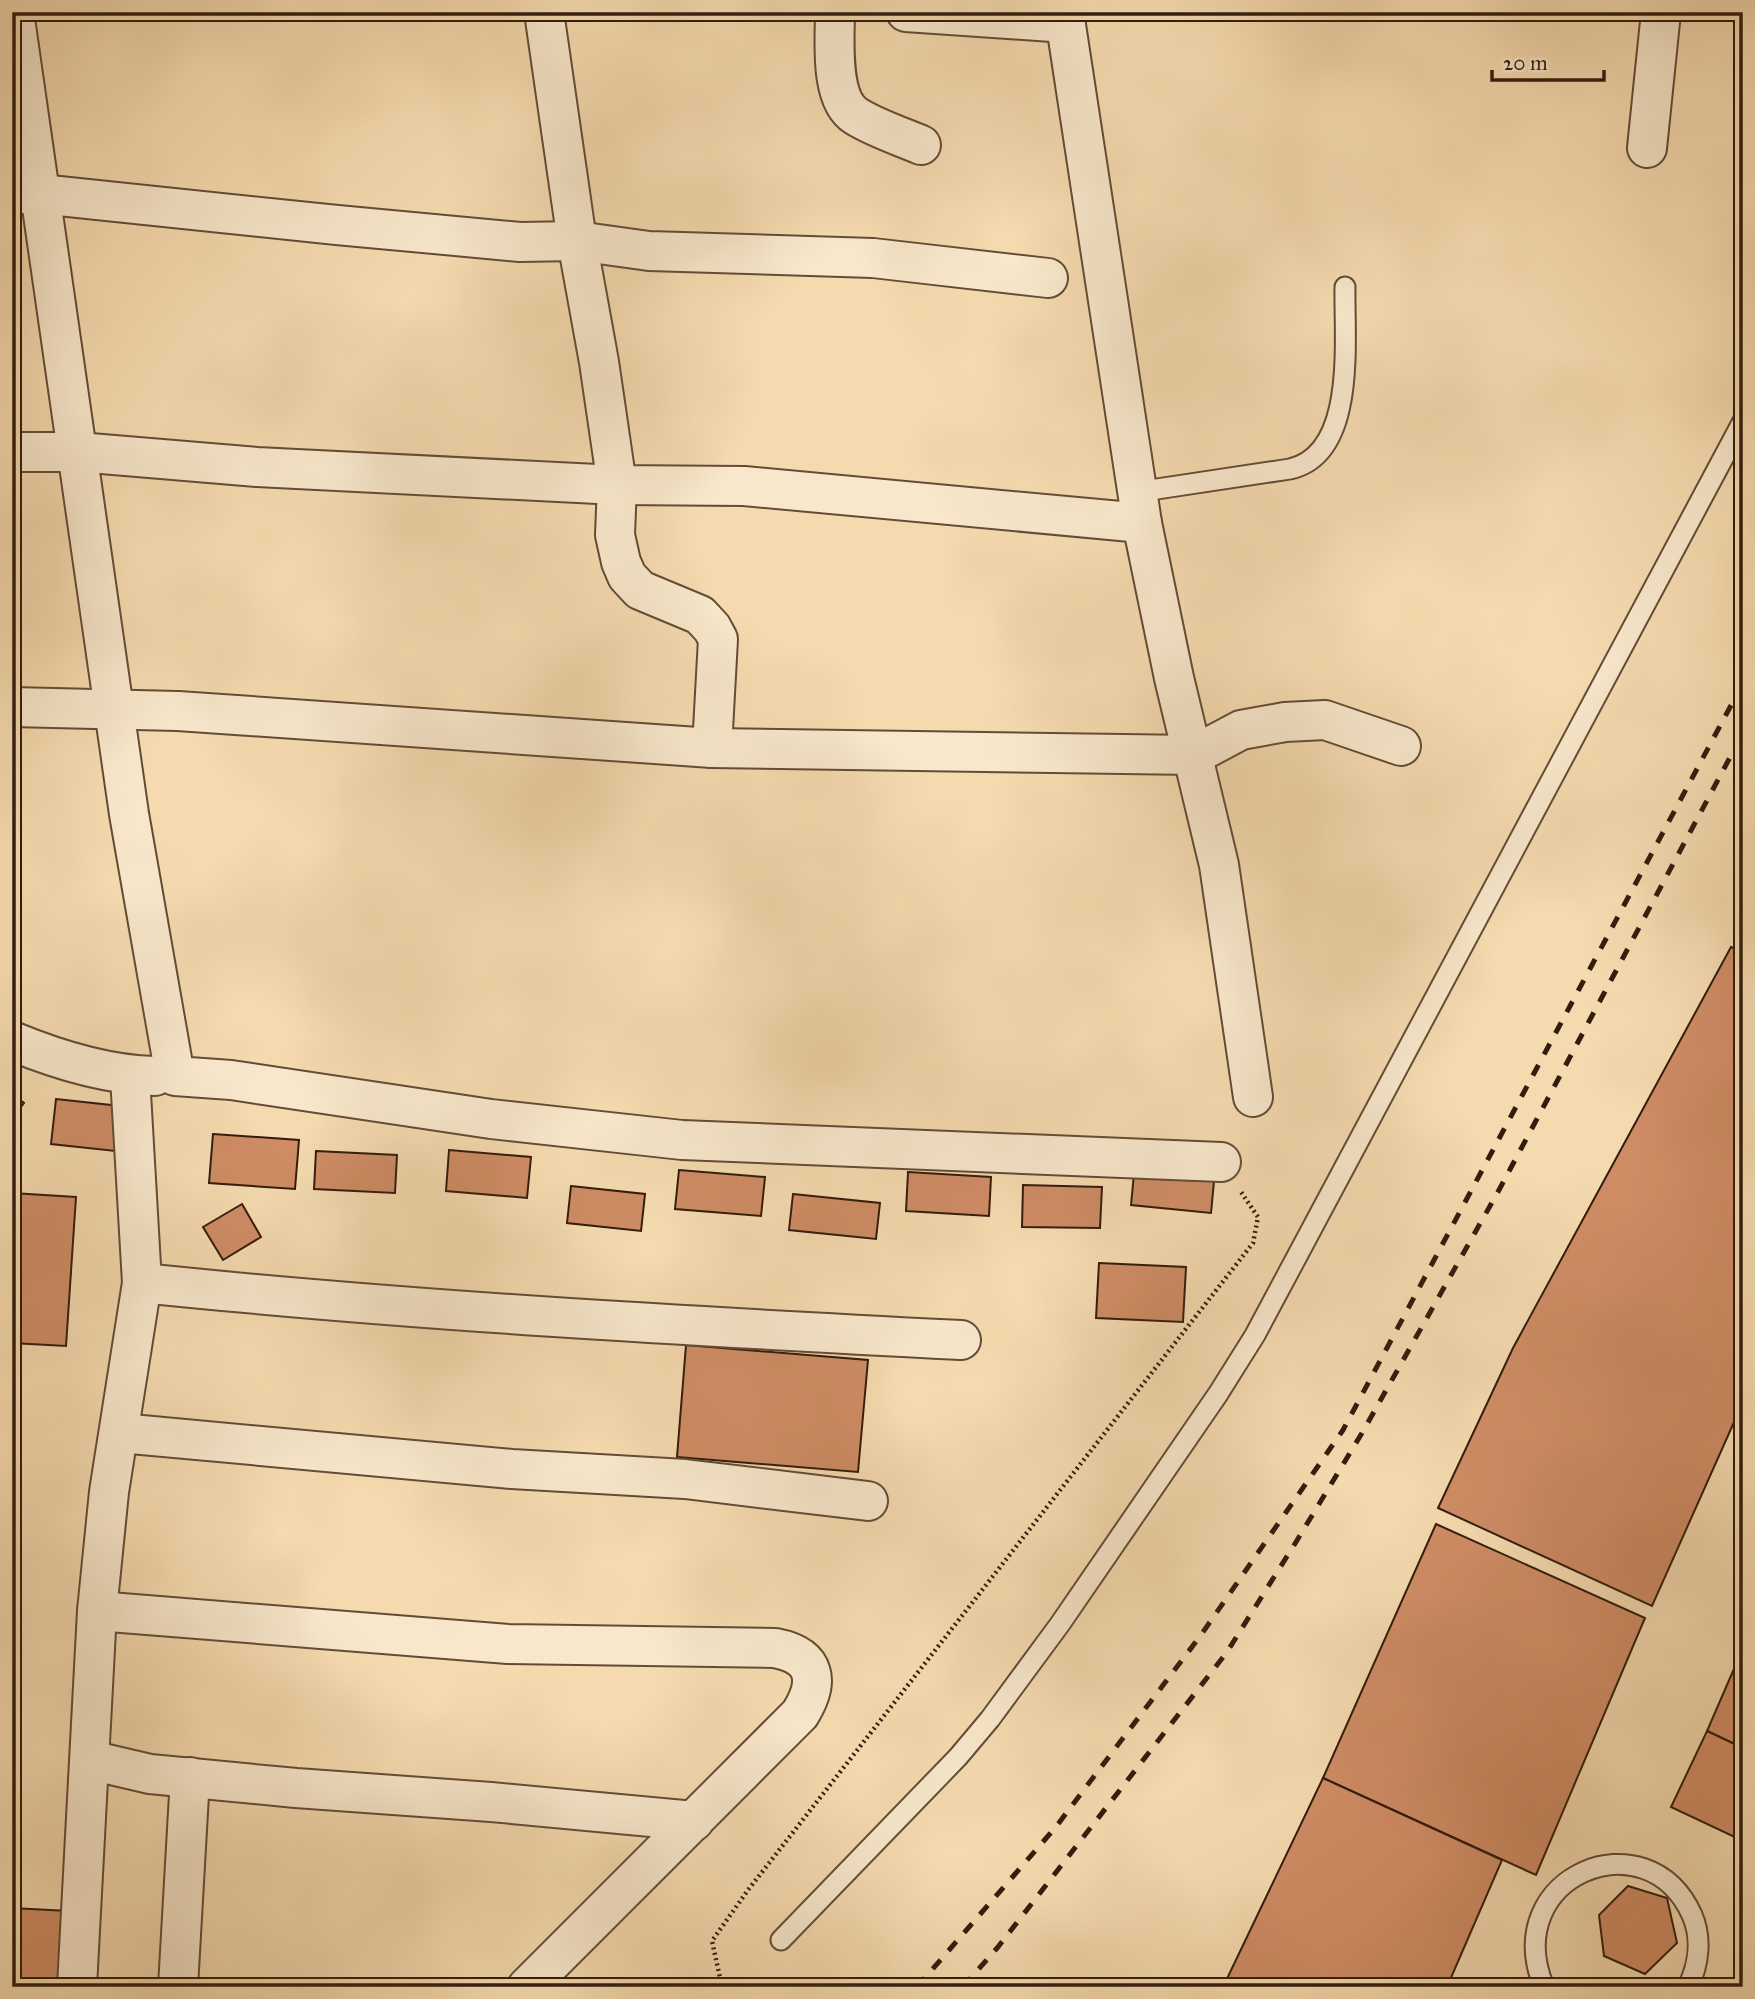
<svg xmlns="http://www.w3.org/2000/svg" width="1755" height="1999" font-family="'IM FELL Great Primer',serif">
	<style>
		.building { fill: #cf8c65; stroke: #321c0d; stroke-width: 2 }
		.lines { fill: none; stroke-linecap: round; stroke-linejoin: round }
		.lane-casing { stroke: #634c36; stroke-width: 23 }
		.street-casing { stroke: #634c36; stroke-width: 42 }
		.path { stroke: #321c0d; stroke-width: 4.5; stroke-dasharray: 2 3.5; stroke-linecap: butt }
		.lane { stroke: #f8e7cb; stroke-width: 19 }
		.street { stroke: #f8e7cb; stroke-width: 38 }
		.rail { stroke: #321c0d; stroke-width: 5; stroke-dasharray: 12 12; stroke-linecap: butt }
	</style>
	<rect width="100%" height="100%" fill="#f5daaf"/>
	<filter id="stains"><feTurbulence type="fractalNoise" baseFrequency=".00286" numOctaves="4"/><feColorMatrix values="0 0 0 0 .2 0 0 0 0 .09 0 0 0 0 .02 0 0 0 .5 -.17"/></filter>
	<radialGradient id="worn" r=".72"><stop offset=".6" stop-color="#630" stop-opacity="0"/><stop offset="1" stop-color="#630" stop-opacity=".3"/></radialGradient>
	<g class="building">
		<path d="M1731,947l12,5v450l-91,204 -214,-98 75,-160z"/>
		<path d="M12,1094l12,9 -12,16z"/>
		<path d="M56,1099l64,7 -5,45 -64,-7z"/>
		<path d="M213,1134l86,6 -4,49 -86,-6z"/>
		<path d="M449,1150l82,7 -4,41 -81,-7z"/>
		<path d="M316,1151l81,4 -2,38 -81,-4z"/>
		<path d="M1135,1163l80,8 -4,42 -80,-8z"/>
		<path d="M679,1170l86,7 -4,39 -86,-7z"/>
		<path d="M908,1172l83,5 -2,39 -83,-5z"/>
		<path d="M1023,1185l79,2 -2,41 -78,-1z"/>
		<path d="M571,1186l74,8 -4,37 -74,-8z"/>
		<path d="M12,1193l64,4 -10,149 -54,-3z"/>
		<path d="M793,1194l87,9 -4,36 -87,-9z"/>
		<path d="M242,1204l19,33 -38,23 -20,-33z"/>
		<path d="M1099,1263l87,4 -3,55 -87,-4z"/>
		<path d="M686,1345l182,15 -10,112 -181,-15z"/>
		<path d="M1436,1524l209,94 -109,257 -213,-97z"/>
		<path d="M1743,1648v100l-36,-17z"/>
		<path d="M1707,1731l36,17v93l-72,-34z"/>
		<path d="M1323,1778l179,82 -55,127h-224z"/>
		<path d="M1628,1886l39,12 10,45 -32,31 -41,-18 -5,-41z"/>
		<path d="M12,1908l56,3 -5,76h-51z"/>
	</g>
	<g class="lines">
		<defs>
			<g id="lane">
				<path d="M1137,492l153,-23c67,-15 54,-128 55,-182"/>
				<path d="M781,1940l177,-183 32,-38 70,-95 158,-230 37,-59 488,-914"/>
				<path d="M1544,1987c-46,-111 103,-172 148,-72 10,23 7,49 -4,72"/>
			</g>
			<g id="street">
				<path d="M14,12l115,802 46,262 56,4 260,39 191,21 539,22"/>
				<path d="M544,12l33,229 22,121 18,123 -2,50 6,27 6,14 13,14 60,25 12,13 6,11 -6,109"/>
				<path d="M835,12c0,27 -6,87 21,104 19,12 44,20 65,29"/>
				<path d="M906,12l160,11"/>
				<path d="M1064,12l78,511 32,155 45,187 34,232"/>
				<path d="M1647,148l14,-136"/>
				<path d="M12,194h28l297,31 183,17 57,-1 72,10 224,7 175,20"/>
				<path d="M12,452h66l179,15 360,18 127,1 398,37"/>
				<path d="M12,707l166,4 534,37 482,7 47,-25 44,-8 40,-2 76,26"/>
				<path d="M12,1041c46,19 94,34 143,35"/>
				<path d="M142,1283c272,28 545,43 819,57"/>
				<path d="M120,1433l392,36 173,10 183,22"/>
				<path d="M97,1611l411,33 267,4c42,8 45,34 25,66l-273,273"/>
				<path d="M90,1760l60,14 146,14 195,14 203,19"/>
				<path d="M77,1987l20,-376 12,-119 33,-209 -12,-207"/>
				<path d="M178,1987l12,-210"/>
			</g>
		</defs>
		<use href="#lane" class="lane-casing"/>
		<use href="#street" class="street-casing"/>
		<path class="path" d="M722,1987l-10,-46 36,-51 505,-647 5,-26 -17,-25"/>
		<use href="#lane" class="lane"/>
		<use href="#street" class="street"/>
		<g class="rail">
			<path d="M917,1987l138,-159 146,-193 142,-205 400,-747"/>
			<path d="M963,1987l35,-40 229,-295 69,-110 66,-109 137,-243 244,-457"/>
		</g>
	</g>
	<rect width="1755" height="1999" fill="none" stroke="#f5daaf" stroke-width="42"/>
	<rect x="14" y="14" width="1727" height="1971" fill="none" stroke="#321c0d" stroke-width="3.5"/>
	<rect x="21" y="21" width="1713" height="1957" fill="none" stroke="#321c0d" stroke-width="2"/>
	<path d="M1492 70v10h112v-10" fill="none" stroke="#321c0d" stroke-width="3.5"/>
	<text x="1503" y="70" font-size="21" fill="#321c0d" stroke="#f8e7cb" stroke-width="5" paint-order="stroke">20 m</text>
	<rect width="100%" height="100%" filter="url(#stains)"/>
	<rect width="100%" height="100%" fill="url(#worn)"/>
</svg>
